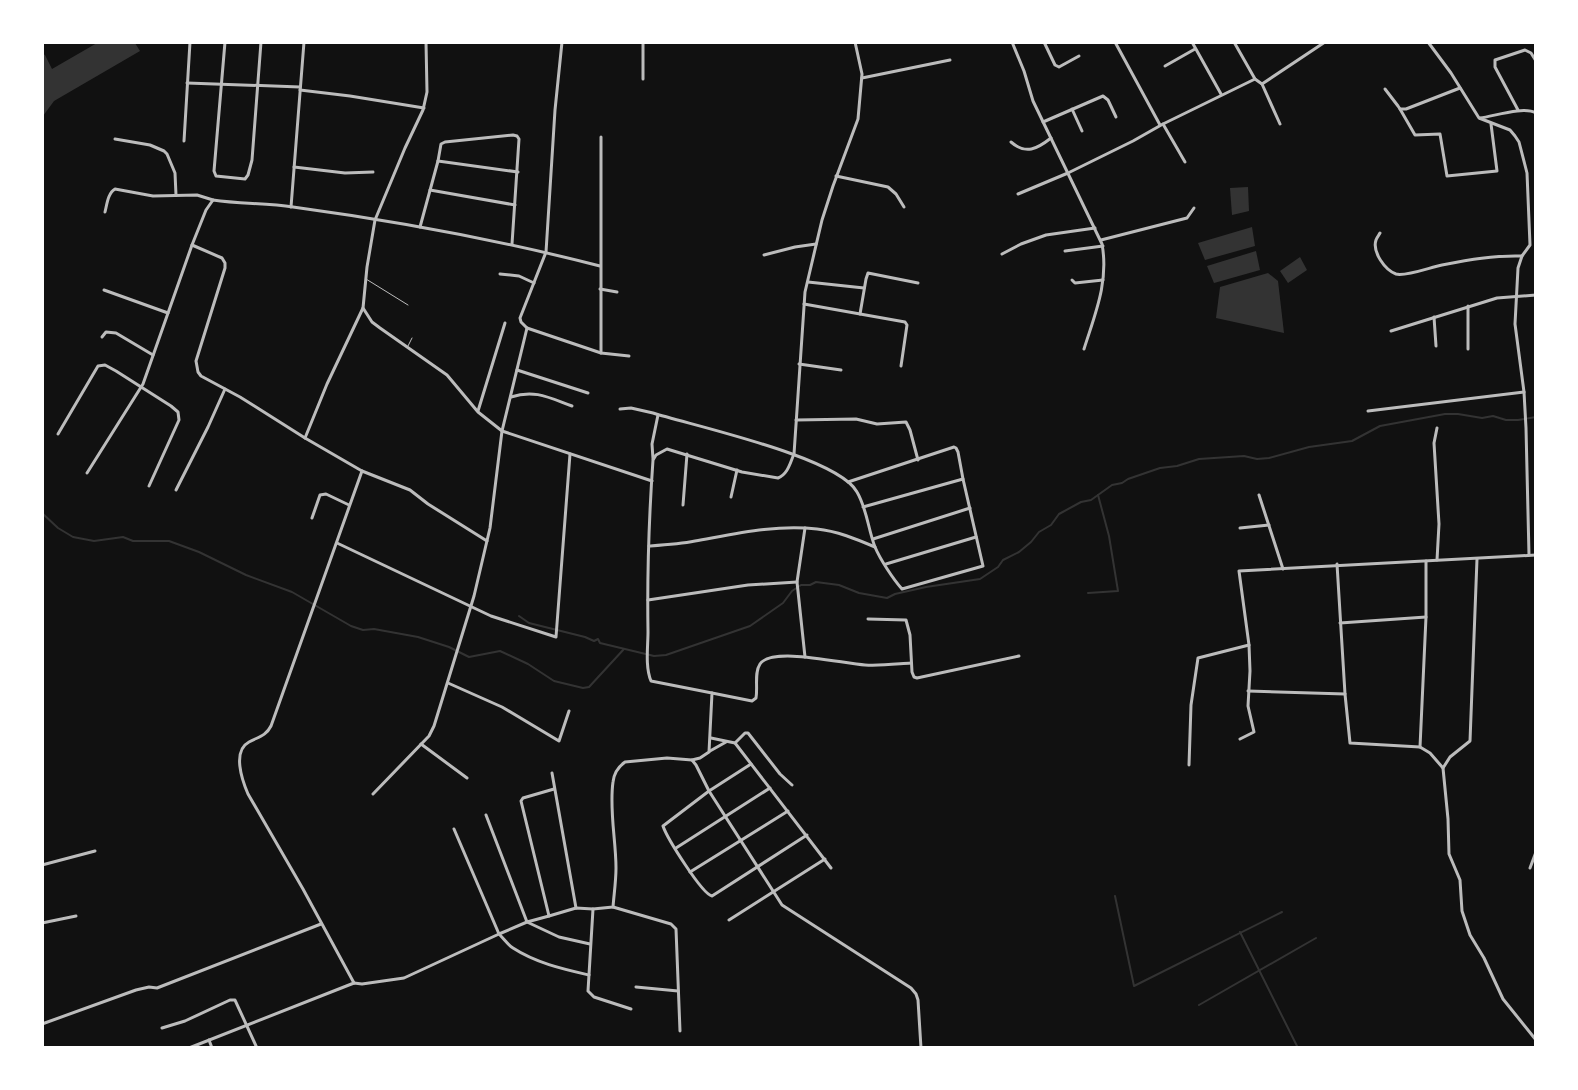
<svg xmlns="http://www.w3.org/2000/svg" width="1578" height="1090" font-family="Lora,serif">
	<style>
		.water { fill: #333 }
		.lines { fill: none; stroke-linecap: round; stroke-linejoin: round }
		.stream { stroke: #333; stroke-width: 2 }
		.service { stroke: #bcbcbc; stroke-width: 1 }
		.minor { stroke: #bcbcbc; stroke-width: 3 }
	</style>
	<rect width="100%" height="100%" fill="#111"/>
	<g class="water">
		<path d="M97,43h38l5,8 -86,50 -11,15v-62l2,1 7,14z"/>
		<path d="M1248,187l1,24 -17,4 -2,-27z"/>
		<path d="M1252,227l3,19 -50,14 -7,-17z"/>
		<path d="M1256,251l4,19 -46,13 -7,-17z"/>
		<path d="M1300,257l7,13 -19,13 -8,-12z"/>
		<path d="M1268,273l10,8 6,52 -68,-15 4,-31z"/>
	</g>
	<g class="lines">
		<g class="stream">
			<path d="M42,513l16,15 15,9 21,4 29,-4 10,4h36l30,11 47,23 46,17 59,34 12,4 11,-1 44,8 31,10 20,10 31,-6 28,13 26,17 29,7 6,-1 35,-38"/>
			<path d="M1088,593l30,-2 -9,-55 -11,-41"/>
			<path d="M519,616l10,7 56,14 9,4 4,-2 2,4 54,13 12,-1 84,-29 33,-23 9,-12 9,-6h9l6,-3 23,3 20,8 28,5 8,-4 31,-7 54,-8 18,-12 5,-7 16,-8 12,-10 8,-10 12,-7 8,-11 22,-12 10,-2 21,-15 10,-2 6,-4 32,-11 17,-2 22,-7 45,-3 13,3 12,-1 40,-11 43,-6 28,-15 65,-12h13l24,4 11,-2 13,4h12l18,-3"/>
			<path d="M1115,896l19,90 148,-74"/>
			<path d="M1240,932l58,116"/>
			<path d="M1199,1005l117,-67"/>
		</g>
		<g class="service">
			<path d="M366,279l42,26"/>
			<path d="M408,346l4,-8"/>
		</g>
		<g class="minor">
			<path d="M225,42l-11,129 2,5 29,3 3,-4 4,-15 9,-118"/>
			<path d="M426,42l1,50 -4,18 -18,38 -30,72 -8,47 -4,41 9,14 8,6 67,47 31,37 24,19 150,50"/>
			<path d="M1012,42l12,29 9,30 69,143c7,38 -7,70 -18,105"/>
			<path d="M1044,42l11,23 4,2 20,-11"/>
			<path d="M1115,42l45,83"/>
			<path d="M1192,42l29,52"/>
			<path d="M1234,42l21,37 7,5 18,40"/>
			<path d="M1428,42l23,31 28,45 31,12 5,6 4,6 8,31 3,72 -8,11 -4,12 -3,56 9,68 2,36 3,127"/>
			<path d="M1165,66l30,-17"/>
			<path d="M862,78l88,-18"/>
			<path d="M643,79v-37"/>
			<path d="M187,83l113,4"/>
			<path d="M1262,84l63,-42"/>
			<path d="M1385,89l13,17 2,3h6l54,-21"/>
			<path d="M300,90l50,6 74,12"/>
			<path d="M1072,109l10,22"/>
			<path d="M1400,109l15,26 25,-1 7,42 50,-5 -6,-47"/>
			<path d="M1518,110l-23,-43v-7l30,-10 6,3 5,8"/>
			<path d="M1480,118c15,-2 43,-12 56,-5"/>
			<path d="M1043,122l60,-26 5,4 8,17"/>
			<path d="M1163,124l22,38"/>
			<path d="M601,137v216"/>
			<path d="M115,139l35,6 14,6 3,3 8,19 1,22"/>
			<path d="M184,141l6,-99"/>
			<path d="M1011,142c15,13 26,7 40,-4"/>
			<path d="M438,161l80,11"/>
			<path d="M294,167l51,6 28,-1"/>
			<path d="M836,176l52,11 8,7 8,13"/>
			<path d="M430,190l85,15"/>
			<path d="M1018,194l50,-21 65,-32 30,-17 92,-45"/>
			<path d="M291,207l13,-165"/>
			<path d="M105,212c2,-8 3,-19 10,-23l38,7 44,-1 16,5"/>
			<path d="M420,227l18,-66 3,-17 4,-2 68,-7 4,1 2,3 -7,105"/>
			<path d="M1380,233c-1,2 -3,4 -4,7 -4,12 9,30 20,34 9,3 35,-7 46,-9 26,-5 53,-10 80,-9"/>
			<path d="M1101,240l86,-22 7,-10"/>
			<path d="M192,245l30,13 3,5v5l-29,93 2,11 3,4 39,21 65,41 57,33 48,19 18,14 59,37"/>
			<path d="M1065,251l38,-5"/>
			<path d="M1002,254l19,-10 25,-9 49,-7"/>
			<path d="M764,255l31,-8 21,-3"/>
			<path d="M500,274l19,2 15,7"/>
			<path d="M1072,280l3,3 28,-3"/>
			<path d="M808,282l56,6"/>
			<path d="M600,289l17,3"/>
			<path d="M104,290l64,23"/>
			<path d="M804,304l101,18 2,3 -6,41"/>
			<path d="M860,314l6,-35 2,-6 50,10"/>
			<path d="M1434,317l2,29"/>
			<path d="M527,328l74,25 28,3"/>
			<path d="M1391,331l106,-33 39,-3"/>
			<path d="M102,337l4,-5 10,1 37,22"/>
			<path d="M1468,349v-43"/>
			<path d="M799,364l42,6"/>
			<path d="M517,370l71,23"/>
			<path d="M511,397c24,-8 39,1 61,9"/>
			<path d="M620,409l11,-1 22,5c41,13 185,44 204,79 10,17 11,37 18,55 5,12 18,32 27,42l81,-23 -20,-87 -100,28"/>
			<path d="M478,411l27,-88"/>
			<path d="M1368,411l156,-19"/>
			<path d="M796,420l60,-1 21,5 29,-2 4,8 8,30"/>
			<path d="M58,434l40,-68 7,-1 11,6 55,35 7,6 1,8 -30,66"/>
			<path d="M305,438l22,-54 36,-76"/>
			<path d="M653,459l-1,-15 6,-29"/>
			<path d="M87,473l56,-89 49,-139 14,-35 7,-10c26,4 53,3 80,7 103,14 206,33 307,59"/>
			<path d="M848,482l106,-35 2,1 2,4 5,27"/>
			<path d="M176,490l32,-63 17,-38"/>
			<path d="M1259,495l24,74"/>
			<path d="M731,497l6,-27"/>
			<path d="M683,505l4,-51"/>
			<path d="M312,518l8,-23 6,-1 23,11"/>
			<path d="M805,528l-8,54 8,75"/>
			<path d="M1240,528l29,-3"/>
			<path d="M873,539l97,-31"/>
			<path d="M337,543l154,73 65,21 14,-183"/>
			<path d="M649,546c15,-1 31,-2 46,-5 39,-7 81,-17 122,-12 20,2 39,10 58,18"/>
			<path d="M1477,559l-7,182 -20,16 -7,11 5,51 1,35 11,26 2,31 8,24 14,23 19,41 33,41"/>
			<path d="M1437,560l2,-36 -5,-81 3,-15"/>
			<path d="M886,564l90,-27"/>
			<path d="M1337,564l8,130 5,49 70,4 10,6 13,15"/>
			<path d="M648,600l100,-15 49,-3"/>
			<path d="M868,619l38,1 4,15 2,37 2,5 3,1 102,-22"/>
			<path d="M1340,623l86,-6"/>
			<path d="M448,683l54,24 57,34 10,-30"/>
			<path d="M1248,691l97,3"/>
			<path d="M712,693l40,8 4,-3c2,-11 -2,-25 4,-34 12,-18 84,0 105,1 15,1 31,-1 46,-2"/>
			<path d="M711,738l24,5 96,125"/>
			<path d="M1240,739l14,-7 -6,-26 2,-35 -1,-26 -10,-74 297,-16"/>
			<path d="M735,743l10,-10h3l32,41 12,11"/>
			<path d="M421,744l46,34"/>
			<path d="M1420,747l6,-130v-56"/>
			<path d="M710,751l16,-9"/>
			<path d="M692,760l4,5 13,26 73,114 129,83 5,6 2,6 3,48"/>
			<path d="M751,764l-42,27 -46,35c4,12 39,68 49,70l95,-61"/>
			<path d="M1189,765l2,-60 7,-47 51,-13"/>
			<path d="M552,773l24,135"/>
			<path d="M373,794l56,-58 5,-10 40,-130 16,-68 12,-97 25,-103 -6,-6 -1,-4 26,-66 9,-142 7,-68"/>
			<path d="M486,815l41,107 32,15 31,7"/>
			<path d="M454,829l45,105c5,5 9,11 14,14 23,15 50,21 76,27"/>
			<path d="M676,848l94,-60"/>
			<path d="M42,865l53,-14"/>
			<path d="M1530,868l6,-16"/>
			<path d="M690,872l98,-61"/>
			<path d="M613,907l58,17 5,5 4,102"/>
			<path d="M593,909l-5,82 6,6 37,12"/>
			<path d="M549,916l-28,-115 2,-3 31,-9"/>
			<path d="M729,920l96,-61"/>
			<path d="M42,923l34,-7"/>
			<path d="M354,983l-51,-94 -55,-95c-6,-14 -16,-43 1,-52 9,-5 17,-6 22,-16l91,-255"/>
			<path d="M636,987l42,4"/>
			<path d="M42,1024l94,-34 13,-3 8,1 164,-64"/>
			<path d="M162,1028l23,-7 45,-21h5l22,48"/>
			<path d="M209,1040l3,8"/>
			<path d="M189,1048l165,-65 8,1 42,-6 95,-44 28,-12 22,-6 27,-8 17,1 20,-2c1,-13 3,-26 3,-39 0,-28 -7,-58 -3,-86 1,-9 5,-15 12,-20l42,-4 25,2 8,-2 9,-6 3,-59 -61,-12c-6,-14 -3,-35 -3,-49 -1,-58 1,-115 5,-172l3,-5 11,-6 75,23 36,6c10,-4 12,-15 16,-24l11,-162 17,-72 11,-34 25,-67 4,-45 -7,-32"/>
		</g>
	</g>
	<rect width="1578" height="1090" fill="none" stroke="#ffffff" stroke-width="88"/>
</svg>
